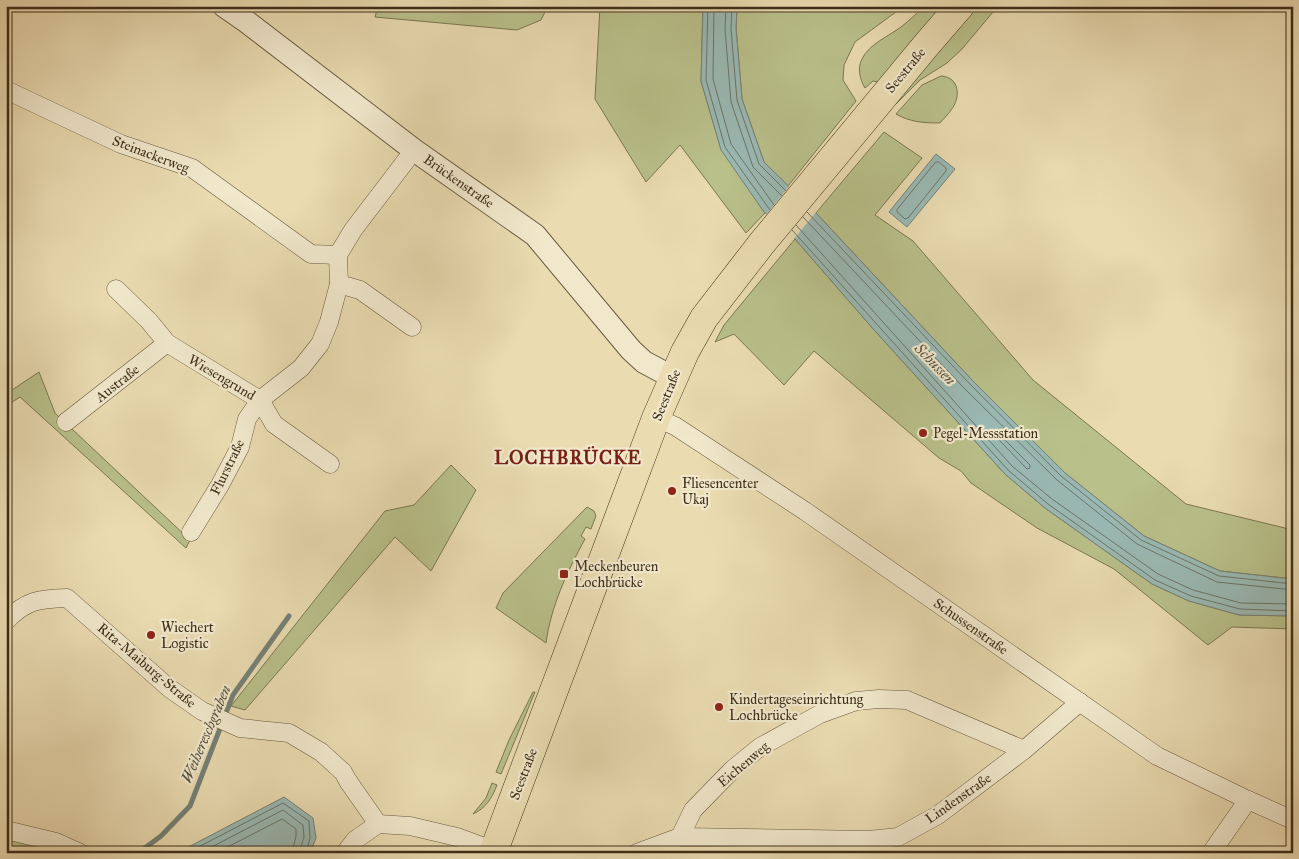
<svg xmlns="http://www.w3.org/2000/svg" width="1299" height="859" font-family="'IM FELL Great Primer',serif">
	<style>
		.green { fill: #b9c08a; stroke: #7b7752 }
		.water { fill: #9ab9b4; stroke: #758177 }
		.pier { fill: #eadbb1 }
		.lines { fill: none; stroke-linecap: round; stroke-linejoin: round }
		.shore { stroke: #6c7468; stroke-width: 1 }
		.stream { stroke: #758177; stroke-width: 5 }
		.minor-casing { stroke: #685940; stroke-width: 19 }
		.tertiary-casing { stroke: #685940; stroke-width: 24 }
		.primary-casing { stroke: #3d2e1b; stroke-width: 29 }
		.minor { stroke: #f1e8cc; stroke-width: 18 }
		.tertiary { stroke: #f1e8cc; stroke-width: 22 }
		.primary { stroke: #eadbb1; stroke-width: 28 }
		.poi-dot { fill: #8f2418; stroke: #f1e8cc; stroke-width: 2 }
		.labels { text-anchor: middle; stroke-width: 4.5; stroke-linejoin: round; paint-order: stroke }
		.street-label { font-size: 14px; fill: #3d2e1b; stroke: #f1e8cc }
		.poi-label { font-size: 14px; fill: #3d2e1b; stroke: #f1e8cc; text-anchor: start }
		.water-label { font-size: 15px; font-style: italic; fill: #545141; stroke: #f1e8cc }
		.district-label { font-size: 19px; font-weight: bold; letter-spacing: 1px; fill: #7a1f14; stroke: #f1e8cc }
	</style>
	<rect width="100%" height="100%" fill="#eadbb1"/>
	<filter id="stains"><feTurbulence type="fractalNoise" baseFrequency=".004" numOctaves="4"/><feColorMatrix values="0 0 0 0 .2 0 0 0 0 .09 0 0 0 0 .02 0 0 0 .5 -.17"/></filter>
	<radialGradient id="worn" r=".72"><stop offset=".6" stop-color="#630" stop-opacity="0"/><stop offset="1" stop-color="#630" stop-opacity=".3"/></radialGradient>
	<g class="green">
		<path d="M378,6h170l-7,14 -24,10 -142,-13z"/>
		<path d="M600,6h103l-2,75 20,68 44,64 -19,20 -66,-88 -34,37 -51,-83z"/>
		<path d="M737,6h167l-49,36 -11,23 -1,15 13,21 -68,85 -24,-24 -22,-63 -6,-72z"/>
		<path d="M925,6h20l-67,76 -5,-1 -8,7c-5,-8 -8,-20 -3,-29 7,-15 27,-23 39,-32 9,-7 16,-14 24,-21z"/>
		<path d="M975,6h23l-36,43 -15,14 -27,17 -24,24 -3,-3z"/>
		<path d="M941,76c19,1 20,22 10,34 -3,5 -8,9 -11,13 -17,0 -30,-1 -44,-9l26,-29z"/>
		<path d="M884,132l38,26 -47,57 38,26 120,139 153,124 107,26v49l-73,-8 -76,-35 -79,-63 -94,-94 -155,-166z"/>
		<path d="M795,239l80,92 130,143 40,34 107,76 37,17 50,14 54,1v13l-61,-2 -24,18 -94,-76 -77,-41 -66,-45 -10,-12 -22,-13 -125,-107 -30,34 -50,-51 -19,8 9,-17z"/>
		<path d="M39,372l16,41 135,127 -4,8 -166,-151 -14,9v-12z"/>
		<path d="M451,465l25,25 -45,81 -36,-34 -150,173 -14,-4 154,-195 29,-6z"/>
		<path d="M587,507l7,4 2,5 -5,13 -5,-2 -5,9 4,3c-18,33 -34,67 -39,104l-50,-35 7,-15z"/>
		<path d="M533,692h2l-34,82 -5,-2 13,-32z"/>
		<path d="M492,783l5,2c-5,13 -11,23 -24,29l13,-16z"/>
		<path d="M6,839l32,7 14,7h-46z"/>
	</g>
	<g class="water">
		<path d="M703,6h34l-1,22 6,71 22,63 52,51 155,166 94,94 79,63 76,35 73,8v37l-54,-1 -50,-14 -37,-17 -107,-76 -40,-34 -130,-143 -80,-92 -31,-27 -43,-62 -20,-69z"/>
		<path d="M936,154l19,15 -48,58 -18,-15z"/>
		<path d="M284,797l29,21 3,20 -6,15h-133z"/>
	</g>
	<path class="pier" d="M790,185l27,26 -24,29 -28,-24z"/>
	<g class="lines">
		<g class="shore">
			<path d="M708,6l-2,74 19,67 45,63"/>
			<path d="M714,6l-1,73 18,65 43,61"/>
			<path d="M726,6l-1,23 6,73 22,65 29,29"/>
			<path d="M732,6l-1,23 6,71 22,64 27,27"/>
			<path d="M936,162h3l7,6v3l-38,47 -3,1 -8,-7v-2z"/>
			<path d="M807,212l161,170 93,94 80,64 78,36 74,8"/>
			<path d="M803,217l160,170 94,93 80,64 80,38 76,8"/>
			<path d="M796,225l216,241 40,33 106,75 35,16 48,13 52,1"/>
			<path d="M792,230l216,240 40,34 107,76 36,16 49,13 53,2"/>
			<path d="M1002,437l28,28v3l-3,1 -27,-28v-2z"/>
			<path d="M187,853l96,-50 26,18 1,17 -4,15"/>
			<path d="M200,853l83,-43 20,15 1,12 -5,16"/>
			<path d="M216,853l66,-34 14,10v7l-4,17"/>
		</g>
		<path class="stream" d="M138,853l23,-17 29,-30 43,-111 56,-79"/>
		<defs>
			<g id="minor">
				<path d="M6,90l115,54 71,24 119,86 27,1"/>
				<path d="M339,284l21,6 52,37"/>
				<path d="M116,289l33,32 18,22 93,57 41,-32 19,-24 9,-22 10,-38 -1,-29 15,-25 61,-80"/>
				<path d="M656,418l19,8 130,85 352,245 91,44 45,20"/>
				<path d="M66,422l101,-79"/>
				<path d="M191,532l29,-47 20,-38 7,-28 13,-19 14,24 56,40"/>
				<path d="M6,621c20,-21 33,-22 61,-23l102,90 33,23 38,17 49,5 32,19 22,20 5,9 30,43"/>
				<path d="M6,830l50,12 24,11"/>
				<path d="M680,837l13,-27 40,-41 27,-22 60,-33 36,-13 23,-2 28,1 117,50"/>
				<path d="M345,853l10,-13 23,-16 32,2 47,11 43,16"/>
				<path d="M637,853l43,-16 189,3 29,-3 40,-22 86,-65 56,-48"/>
				<path d="M1211,853l37,-53"/>
			</g>
			<path id="tertiary" d="M224,6l23,16 167,128 121,85 96,115 13,12 28,15"/>
			<path id="primary" d="M493,853l163,-435 29,-66 19,-34 58,-75 166,-200 32,-37"/>
		</defs>
		<use href="#minor" class="minor-casing"/>
		<use href="#tertiary" class="tertiary-casing"/>
		<use href="#primary" class="primary-casing"/>
		<use href="#minor" class="minor"/>
		<use href="#tertiary" class="tertiary"/>
		<use href="#primary" class="primary"/>
	</g>
	<g class="poi-dot">
		<circle cx="923" cy="433" r="5"/>
		<circle cx="672" cy="491" r="5"/>
		<rect x="559" y="569" width="10" height="10" rx="2.5"/>
		<circle cx="151" cy="635" r="5"/>
		<circle cx="719" cy="707" r="5"/>
	</g>
	<g class="labels">
		<g class="street-label">
			<text transform="translate(905 70) rotate(-50)" y="5">Seestraße</text>
			<text transform="translate(151 154) rotate(21)" y="5">Steinackerweg</text>
			<text transform="translate(459 181) rotate(35)" y="5">Brückenstraße</text>
			<text transform="translate(222 377) rotate(31)" y="5">Wiesengrund</text>
			<text transform="translate(117 383) rotate(-38)" y="5">Austraße</text>
			<text transform="translate(666 395) rotate(-68)" y="5">Seestraße</text>
			<text transform="translate(227 467) rotate(-64)" y="5">Flurstraße</text>
			<text transform="translate(971 626) rotate(35)" y="5">Schussenstraße</text>
			<text transform="translate(147 665) rotate(40)" y="5">Rita-Maiburg-Straße</text>
			<text transform="translate(743 764) rotate(-40)" y="5">Eichenweg</text>
			<text transform="translate(523 774) rotate(-69)" y="5">Seestraße</text>
			<text transform="translate(958 798) rotate(-35)" y="5">Lindenstraße</text>
		</g>
		<g class="poi-label">
			<text x="933" y="438">Pegel-Messstation</text>
			<text x="682" y="488">Fliesencenter<tspan x="682" dy="16">Ukaj</tspan></text>
			<text x="574" y="571">Meckenbeuren<tspan x="574" dy="16">Lochbrücke</tspan></text>
			<text x="161" y="632">Wiechert<tspan x="161" dy="16">Logistic</tspan></text>
			<text x="729" y="704">Kindertageseinrichtung<tspan x="729" dy="16">Lochbrücke</tspan></text>
		</g>
		<g class="water-label">
			<text transform="translate(935 364) rotate(46)" y="5">Schussen</text>
			<text transform="translate(206 734) rotate(-67)" y="5">Weihereschgraben</text>
		</g>
		<g class="district-label">
			<text x="568" y="464">LOCHBRÜCKE</text>
		</g>
	</g>
	<rect width="1299" height="859" fill="none" stroke="#eadbb1" stroke-width="25"/>
	<rect x="8" y="8" width="1284" height="844" fill="none" stroke="#3d2e1b" stroke-width="2.5"/>
	<rect x="12" y="12" width="1274" height="834" fill="none" stroke="#3d2e1b"/>
	<rect width="100%" height="100%" filter="url(#stains)"/>
	<rect width="100%" height="100%" fill="url(#worn)"/>
</svg>
